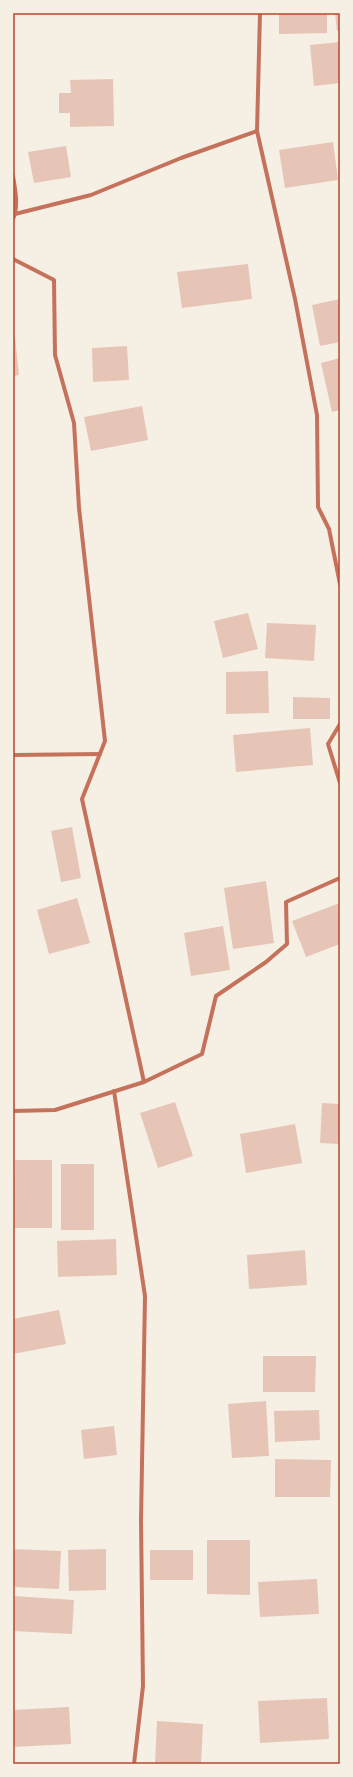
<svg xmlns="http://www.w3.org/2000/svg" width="353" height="1777" font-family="'Varela Round',sans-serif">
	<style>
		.building { fill: #e6c5b7 }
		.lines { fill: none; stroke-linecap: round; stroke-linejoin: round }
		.minor { stroke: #c5725c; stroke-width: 4 }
		.neatline { fill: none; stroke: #b5482f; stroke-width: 1.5 }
	</style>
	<rect width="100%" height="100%" fill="#f6efe4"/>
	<g class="building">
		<path d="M279,13h48v20l-48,1z"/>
		<path d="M335,13h5v18h-3z"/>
		<path d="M340,42v41l-26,3 -4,-41z"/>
		<path d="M113,79l1,47 -44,1v-14h-11v-20h12l-1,-13z"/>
		<path d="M333,142l5,38 -53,8 -6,-38z"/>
		<path d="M66,146l5,31 -37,6 -6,-31z"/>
		<path d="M248,264l4,35 -70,9 -5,-36z"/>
		<path d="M340,299v43l-20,4 -8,-41z"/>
		<path d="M13,337h2l4,38 -6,1z"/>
		<path d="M127,346l2,34 -36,2 -1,-34z"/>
		<path d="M340,358v52l-8,2 -11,-49z"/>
		<path d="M142,406l6,34 -57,11 -7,-34z"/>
		<path d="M248,613l10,36 -35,9 -9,-37z"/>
		<path d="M267,623l49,2 -2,36 -49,-3z"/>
		<path d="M268,671l1,42 -43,1v-42z"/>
		<path d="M293,697l37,1v21h-37z"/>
		<path d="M310,728l3,37 -77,7 -3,-37z"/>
		<path d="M72,827l9,51 -20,4 -10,-51z"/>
		<path d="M266,881l8,62 -41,6 -9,-61z"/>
		<path d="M77,898l13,45 -41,11 -12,-44z"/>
		<path d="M340,903v41l-34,13 -14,-36z"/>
		<path d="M223,926l7,44 -39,6 -7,-43z"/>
		<path d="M175,1102l18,54 -35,12 -18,-55z"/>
		<path d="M322,1103l18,1v40l-20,-1z"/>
		<path d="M295,1124l7,39 -56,10 -6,-39z"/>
		<path d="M15,1160h37v68h-38z"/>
		<rect x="61" y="1164" width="33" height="66"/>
		<path d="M116,1239l1,36 -59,2 -1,-36z"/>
		<path d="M305,1250l2,35 -58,4 -2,-34z"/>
		<path d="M59,1310l7,34 -53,10v-35z"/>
		<path d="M263,1356h53l-1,36h-52z"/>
		<path d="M266,1401l3,55 -37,2 -4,-54z"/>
		<path d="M319,1410l1,30 -45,2 -1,-31z"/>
		<path d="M114,1426l3,29 -33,4 -3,-29z"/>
		<path d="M275,1459l56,1 -1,37h-55z"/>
		<path d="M207,1540h43v55l-43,-1z"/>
		<path d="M13,1549l48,2 -2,38 -46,-2z"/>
		<path d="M106,1549v41l-37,1 -1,-41z"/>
		<rect x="150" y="1550" width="43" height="30"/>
		<path d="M317,1579l2,35 -59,3 -2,-35z"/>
		<path d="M13,1596l61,4 -2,34 -59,-3z"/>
		<path d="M327,1698l2,41 -69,4 -2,-42z"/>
		<path d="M69,1707l2,37 -58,3v-37z"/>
		<path d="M157,1721l46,3 -2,40h-46z"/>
	</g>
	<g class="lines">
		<g class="minor">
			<path d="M260,13l-3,118 38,168 22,116 1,92 11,22 11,55"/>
			<path d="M13,176c2,13 6,30 0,43"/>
			<path d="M15,214l76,-19 90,-37 76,-27"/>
			<path d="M13,259l41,21 1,75 19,68 5,85 26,233 -23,58 62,283 58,-28 14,-58 50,-34 21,-18 -1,-42 54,-24"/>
			<path d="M340,724l-12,20 12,39"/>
			<path d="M13,755l87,-1"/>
			<path d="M114,1091l31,205 -4,224 2,166 -9,78"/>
			<path d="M13,1111l42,-1 89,-28"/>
		</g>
	</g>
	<rect width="353" height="1777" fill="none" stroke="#f6efe4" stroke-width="28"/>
	<rect x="14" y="14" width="325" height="1749" class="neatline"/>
</svg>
